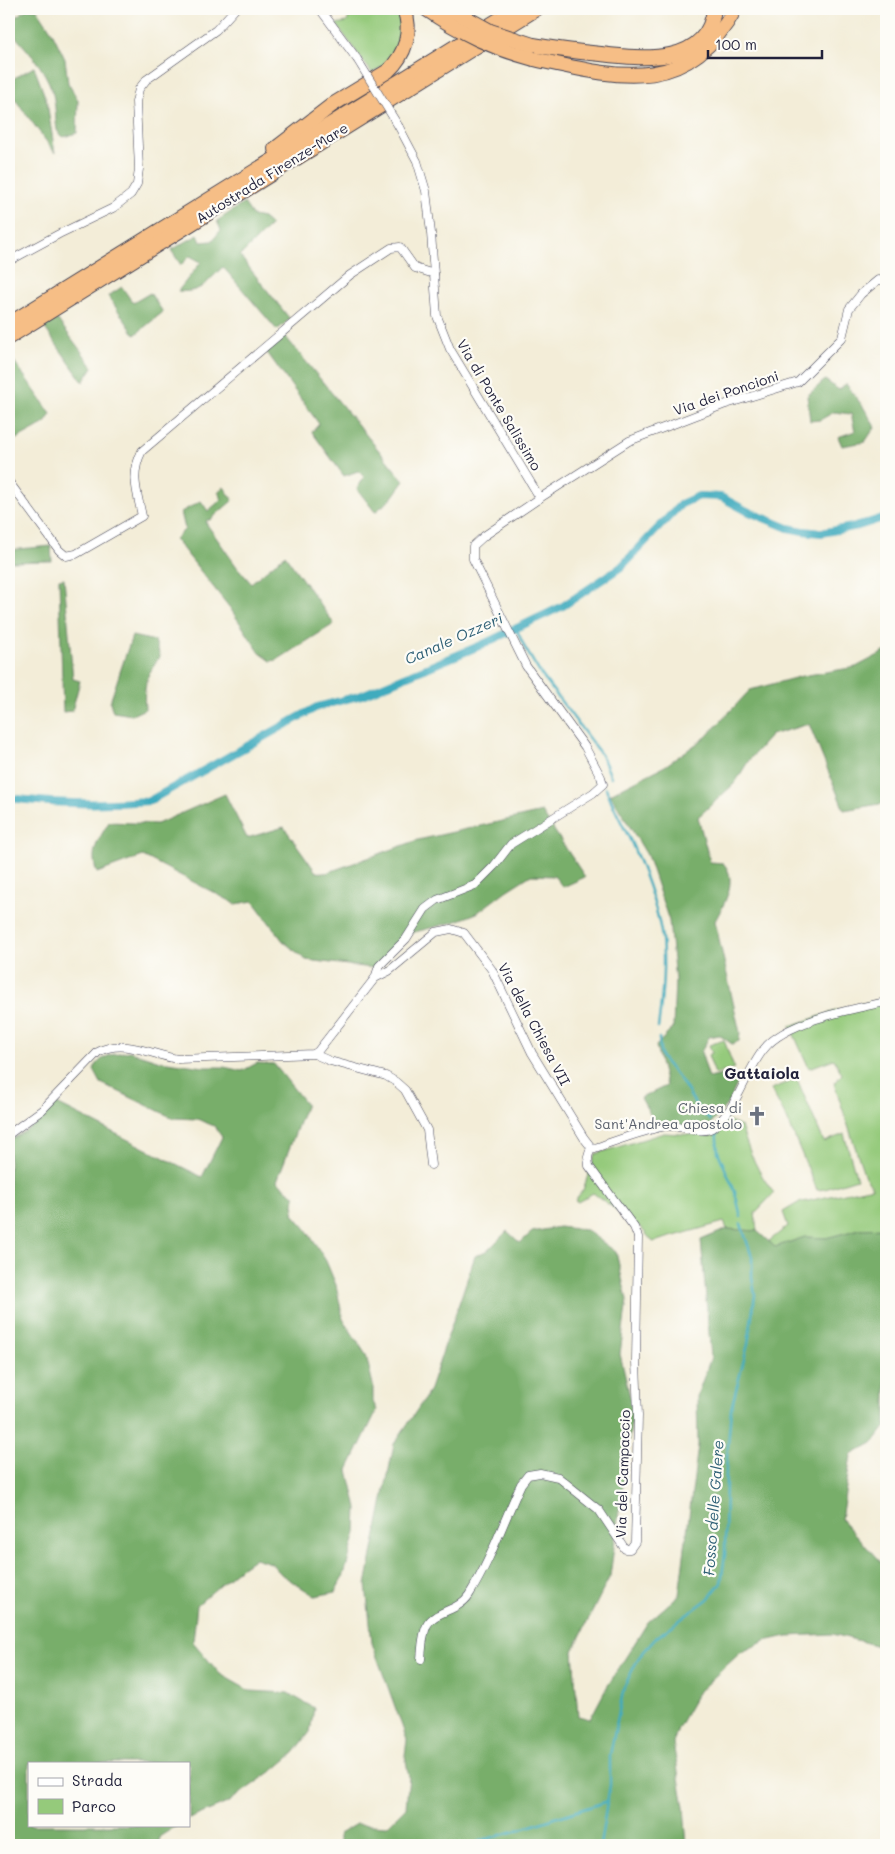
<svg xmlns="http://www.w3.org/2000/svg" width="895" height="1854" font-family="Mali,sans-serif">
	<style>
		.green { fill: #95ca7b; stroke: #5c765b }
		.forest { fill: #78ae6b; stroke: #4d6853 }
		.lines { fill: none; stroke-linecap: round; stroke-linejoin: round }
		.stream { stroke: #3fabbe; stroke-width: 2.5 }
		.canal { stroke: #3fabbe; stroke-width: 8 }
		.street-casing { stroke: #414053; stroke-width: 9 }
		.highway-casing { stroke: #414053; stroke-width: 16 }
		.street { stroke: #fff; stroke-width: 8 }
		.highway { stroke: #f6be86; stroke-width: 14 }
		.street-bridge-casing { stroke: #414053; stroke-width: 9; stroke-linecap: butt }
		.highway-bridge-casing { stroke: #414053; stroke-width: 16; stroke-linecap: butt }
		.street-bridge { stroke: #fff; stroke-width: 8 }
		.highway-bridge { stroke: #f6be86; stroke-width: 14 }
		.labels { text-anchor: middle; stroke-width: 4.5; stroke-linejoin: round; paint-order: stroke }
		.street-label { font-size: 14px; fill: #22223b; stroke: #fdfcf7 }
		.worship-label { font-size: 14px; fill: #5b616d; stroke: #fdfcf7; text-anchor: end }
		.water-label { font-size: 15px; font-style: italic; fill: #2f6076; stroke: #fdfcf7 }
		.quarter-label { font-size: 16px; font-weight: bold; fill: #22223b; stroke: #fdfcf7 }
	</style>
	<rect width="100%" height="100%" fill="#fdfcf7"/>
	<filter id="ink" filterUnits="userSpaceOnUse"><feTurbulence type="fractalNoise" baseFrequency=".02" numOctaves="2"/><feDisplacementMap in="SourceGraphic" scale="10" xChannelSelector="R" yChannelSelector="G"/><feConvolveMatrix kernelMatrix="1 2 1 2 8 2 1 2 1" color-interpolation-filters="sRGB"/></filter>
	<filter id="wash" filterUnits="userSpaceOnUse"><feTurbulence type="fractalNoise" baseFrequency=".0096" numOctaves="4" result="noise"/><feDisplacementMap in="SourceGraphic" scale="20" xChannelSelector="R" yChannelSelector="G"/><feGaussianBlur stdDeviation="1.12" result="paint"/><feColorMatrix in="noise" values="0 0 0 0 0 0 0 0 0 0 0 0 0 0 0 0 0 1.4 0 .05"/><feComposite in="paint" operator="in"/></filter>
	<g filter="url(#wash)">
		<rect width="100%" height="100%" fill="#f3edd8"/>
		<g class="green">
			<path d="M352,9h47l3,7 -3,33 -15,17 -12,7 -36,-49 11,-2z"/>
			<path d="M886,998v230l-26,1 -34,9 -21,-1 -30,10 -6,-6 19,-15 -5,-14 15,-9 75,-16 -8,-10 -31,-94 8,-9 -8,-15 -25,9 -19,-42 54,-18z"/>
			<path d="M724,1040l10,28 -19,6 -7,-19 4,-2 -3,-8z"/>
			<path d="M797,1079l27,63 20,-8 13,45 -32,10 -8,1 -30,-71 -16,-30z"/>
			<path d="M726,1119l15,8c8,24 17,46 33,66l-19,20 2,18 -30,-2 -3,-7 -71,20 -12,-14 -48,-35 -15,9 -3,-2 8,-10 12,-36 69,-21 47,3z"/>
		</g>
		<g class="forest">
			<path d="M27,9h10l15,23 13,27 3,24 10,17 -1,33 -13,4 -4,-2 -3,-5c-2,-12 -1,-27 -5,-39 -7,-24 -28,-44 -43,-62v-7z"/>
			<path d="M34,67l13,35 8,51 -46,-62v-10z"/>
			<path d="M244,203l9,13 10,2 8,7 -31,31 50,63 -13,11 -54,-63c-16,14 -21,27 -45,24l23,-29 -11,-6 -9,9 -10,-15 27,-15 3,7 11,-1 9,-11 -4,-9z"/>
			<path d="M122,287l11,16 17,-10 13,19 -28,23 -27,-39z"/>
			<path d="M57,319l36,48 -10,15 -39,-55z"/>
			<path d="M285,336l119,145 -14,19 -15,12 -18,-23 7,-12 -6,-6 -14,5 -32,-44 7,-8 -53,-73z"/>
			<path d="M9,354l42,60 -6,9 -36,20z"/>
			<path d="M825,380l14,10 7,-6 18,24 11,19 -10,15 -23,4 -4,-9 17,-6 -4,-17 -17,-2 -14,8 -10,1 -3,-25z"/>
			<path d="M224,487l9,13 -23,20h-3l-1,3 31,44 14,16 34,-28 49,69 -57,36 -6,1 -11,-8 -30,-45 -55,-69 10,-10 -4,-17 20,-11 7,10 14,-12 -4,-7z"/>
			<path d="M51,546l1,15 -43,1v-12z"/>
			<path d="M64,578l9,101 7,2 -8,30 -9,1 -4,-133z"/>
			<path d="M132,636l23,5 5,15c-13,19 -17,29 -15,53l-13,6 -19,-3 -3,-10z"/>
			<path d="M886,651v152l-42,7 -35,-86 -38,11 -22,25 -14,23 -37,34 12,45 13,1c16,17 1,41 -8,58l25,112 -1,8 -7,3 -13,-9 -10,2 -8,15 8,26 22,-5 9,5 -12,25 -20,24 -53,-4 -14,-25 25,-12 -10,-40 17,-18 2,-48 -6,-59 -22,-66 -37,-61 55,-28 41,-29 44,-47 52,-14 54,-9z"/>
			<path d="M225,794l22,44 37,-11 32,45 10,1 92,-33 124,-28 43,65 -22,10 -9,-11 -23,-1 -25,16 -29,22 -23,9 -47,12 -34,34 -67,-8 -23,-19 -30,-40 -17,3 -93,-48 -46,17c-8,-22 1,-32 12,-51l48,2z"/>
			<path d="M129,1051l31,10 44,6h20l18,4 15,-8 17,1 32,40 -29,77 18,15 -2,18 13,15 20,32 10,24 7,34 23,36 7,30v17l4,8 -29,60 9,38 -1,25 -12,42 -9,17 -20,4 -33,-21 -11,-12 -16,-5 -20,14 -38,33 -4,37 27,32 30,17 38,2 26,15 -4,24 -16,21 -19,16 -48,34 -38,16v-56h-160v62h149l-19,12v8h-150v-704l22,-14 26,-23 145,73 20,-40 -8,-11 -17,-7 -24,-1 -72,-35 -7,-13c5,-15 21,-16 35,-19z"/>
			<path d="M559,1227l27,3 30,22 11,48 -7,54 13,56 -23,166 -37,75 5,65 12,3 17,-32 41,-65 31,-27 19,-150 -1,-49 14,-39 -10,-117 26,-11 30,2 18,16 30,-10 21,1 34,-9 26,-1v198l-13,17 -22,12 -10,64 45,49v80l-53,-14 -46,2 -22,5 -25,12 -41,38 -21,37 -5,15 11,64 3,38h-348v-11l17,-10 31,2 19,-19 3,-30 -4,-22 2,-15 -35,-97 -6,-58 28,-141 35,-52 46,-136 13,-6 19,-19 13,12 12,-11z"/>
		</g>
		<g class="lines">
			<g class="stream">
				<path d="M9,10l1,-1"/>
				<path d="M516,628l9,20 15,25 62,83 9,21"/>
				<path d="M606,788c7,19 17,37 26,56 11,26 27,67 30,95 3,29 0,60 -4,89"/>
				<path d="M659,1038l1,14 2,6 20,24 15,25 13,13"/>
				<path d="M716,1128l2,24 17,40 6,25"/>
				<path d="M472,1845l8,-4 35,-10 93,-30"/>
				<path d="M600,1845l10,-60v-30l14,-68 15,-30 18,-20 51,-38 13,-16 4,-29 1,-85 5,-60 17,-65 7,-49 -3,-17v-21l-11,-33"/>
			</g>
			<path class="canal" d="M9,798c46,6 93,7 140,3l168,-94 45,-12 117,-49 84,-40 58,-39 60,-63 18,-8 22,1 26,14 41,17 15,3 18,2 37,-7 28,-9"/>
		</g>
	</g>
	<g filter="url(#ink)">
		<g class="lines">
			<defs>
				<g id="street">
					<path d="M320,9l37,50"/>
					<path d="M9,261l50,-27 54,-26 18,-14 6,-10 2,-15 -3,-67 3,-13 7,-9 70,-50 19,-21"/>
					<path d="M9,482l50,68 7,6 10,-2 66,-38c-5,-24 -12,-42 0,-65l208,-176 41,-27 9,-1 15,21 19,6"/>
					<path d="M540,498l89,-57 94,-36 75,-23 44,-44 7,-29 12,-15 17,-14 8,1"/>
					<path d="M375,978l14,-7 47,-39 15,-3 13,4 28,37 40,83 52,85 7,9 4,1c21,-7 51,-19 72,-22 14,-1 33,9 45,2 25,-17 33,-56 52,-79 22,-28 89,-40 122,-47"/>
					<path d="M314,1054l16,7 56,15 10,6 9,8 22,40 4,35"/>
					<path d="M9,1134l33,-24 56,-58c26,-14 53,3 80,7l136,-5 4,-3 57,-73 4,-12 27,-27 19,-30 12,-9 38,-15 19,-19 17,-22 82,-51 10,-9 -2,-7 -16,-30 -59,-81 -53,-107v-13l11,-10 56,-38 -90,-149 -13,-33 -6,-83 -5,-42 -9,-30 -18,-34"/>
					<path d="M421,1659c1,-10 1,-24 6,-34 7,-14 32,-14 42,-30 22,-35 35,-75 52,-111l7,-9 12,-2 18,4 41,33 26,39h5l5,-7 3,-126 -2,-55 2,-124 -4,-10 -45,-61 -1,-9 3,-10"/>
				</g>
				<g id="highway">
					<path d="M533,45c23,4 45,7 68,9 41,5 107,12 113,-45"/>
					<path d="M534,59c82,18 152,39 201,-50"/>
					<path d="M275,149l57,-44 56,-34c17,-16 25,-39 16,-62"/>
					<path d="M9,324l507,-315"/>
					<path d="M9,337l527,-328"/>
				</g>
			</defs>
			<use href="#street" class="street-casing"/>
			<use href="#highway" class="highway-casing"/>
			<use href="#street" class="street"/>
			<use href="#highway" class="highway"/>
			<defs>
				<path id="street-bridge" d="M357,59l42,68"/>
				<g id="highway-bridge">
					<path d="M426,9c35,24 67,39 108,50"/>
					<path d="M450,9l40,22 43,14"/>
				</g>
			</defs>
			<use href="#street-bridge" class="street-bridge-casing"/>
			<use href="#highway-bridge" class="highway-bridge-casing"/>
			<use href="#street-bridge" class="street-bridge"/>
			<use href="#highway-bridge" class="highway-bridge"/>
		</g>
	</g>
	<defs>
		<symbol id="church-bare" viewBox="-9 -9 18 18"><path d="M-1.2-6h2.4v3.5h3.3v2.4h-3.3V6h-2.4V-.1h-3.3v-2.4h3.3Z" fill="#6b7280" stroke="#fdfcf7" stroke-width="2.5" paint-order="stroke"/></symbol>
	</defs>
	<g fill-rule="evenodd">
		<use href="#church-bare" x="743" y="1102" width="28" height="28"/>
	</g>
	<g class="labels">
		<g class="street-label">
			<text transform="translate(272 173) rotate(-32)" y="5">Autostrada Firenze-Mare</text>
			<text transform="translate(726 393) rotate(-19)" y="5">Via dei Poncioni</text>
			<text transform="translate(499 405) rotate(59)" y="5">Via di Ponte Salissimo</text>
			<text transform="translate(534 1024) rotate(62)" y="5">Via della Chiesa VII</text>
			<text transform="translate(623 1474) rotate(-88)" y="5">Via del Campaccio</text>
		</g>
		<g class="worship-label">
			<text x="742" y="1113">Chiesa di<tspan x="742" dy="16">Sant'Andrea apostolo</tspan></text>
		</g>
		<g class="water-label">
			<text transform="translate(454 639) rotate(-24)" y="5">Canale Ozzeri</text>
			<text transform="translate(714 1508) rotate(-86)" y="5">Fosso delle Galere</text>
		</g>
		<g class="quarter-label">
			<text x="762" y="1079">Gattaiola</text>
		</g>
	</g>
	<rect width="895" height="1854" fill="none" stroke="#fdfcf7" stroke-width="30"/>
	<rect x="28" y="1762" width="162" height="65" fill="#fdfcf7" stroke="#a5a5ac"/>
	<rect x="38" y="1778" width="25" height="8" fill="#ffffff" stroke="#a5a5ac"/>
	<text x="72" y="1786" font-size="15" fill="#22223b">Strada</text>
	<rect x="38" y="1799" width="25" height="15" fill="#95ca7b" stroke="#a5a5ac"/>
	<text x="72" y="1812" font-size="15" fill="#22223b">Parco</text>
	<path d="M708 50v8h114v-8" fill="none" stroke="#22223b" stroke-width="2.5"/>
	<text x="715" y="50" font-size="15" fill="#22223b" stroke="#fdfcf7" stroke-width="4" paint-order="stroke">100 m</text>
</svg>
